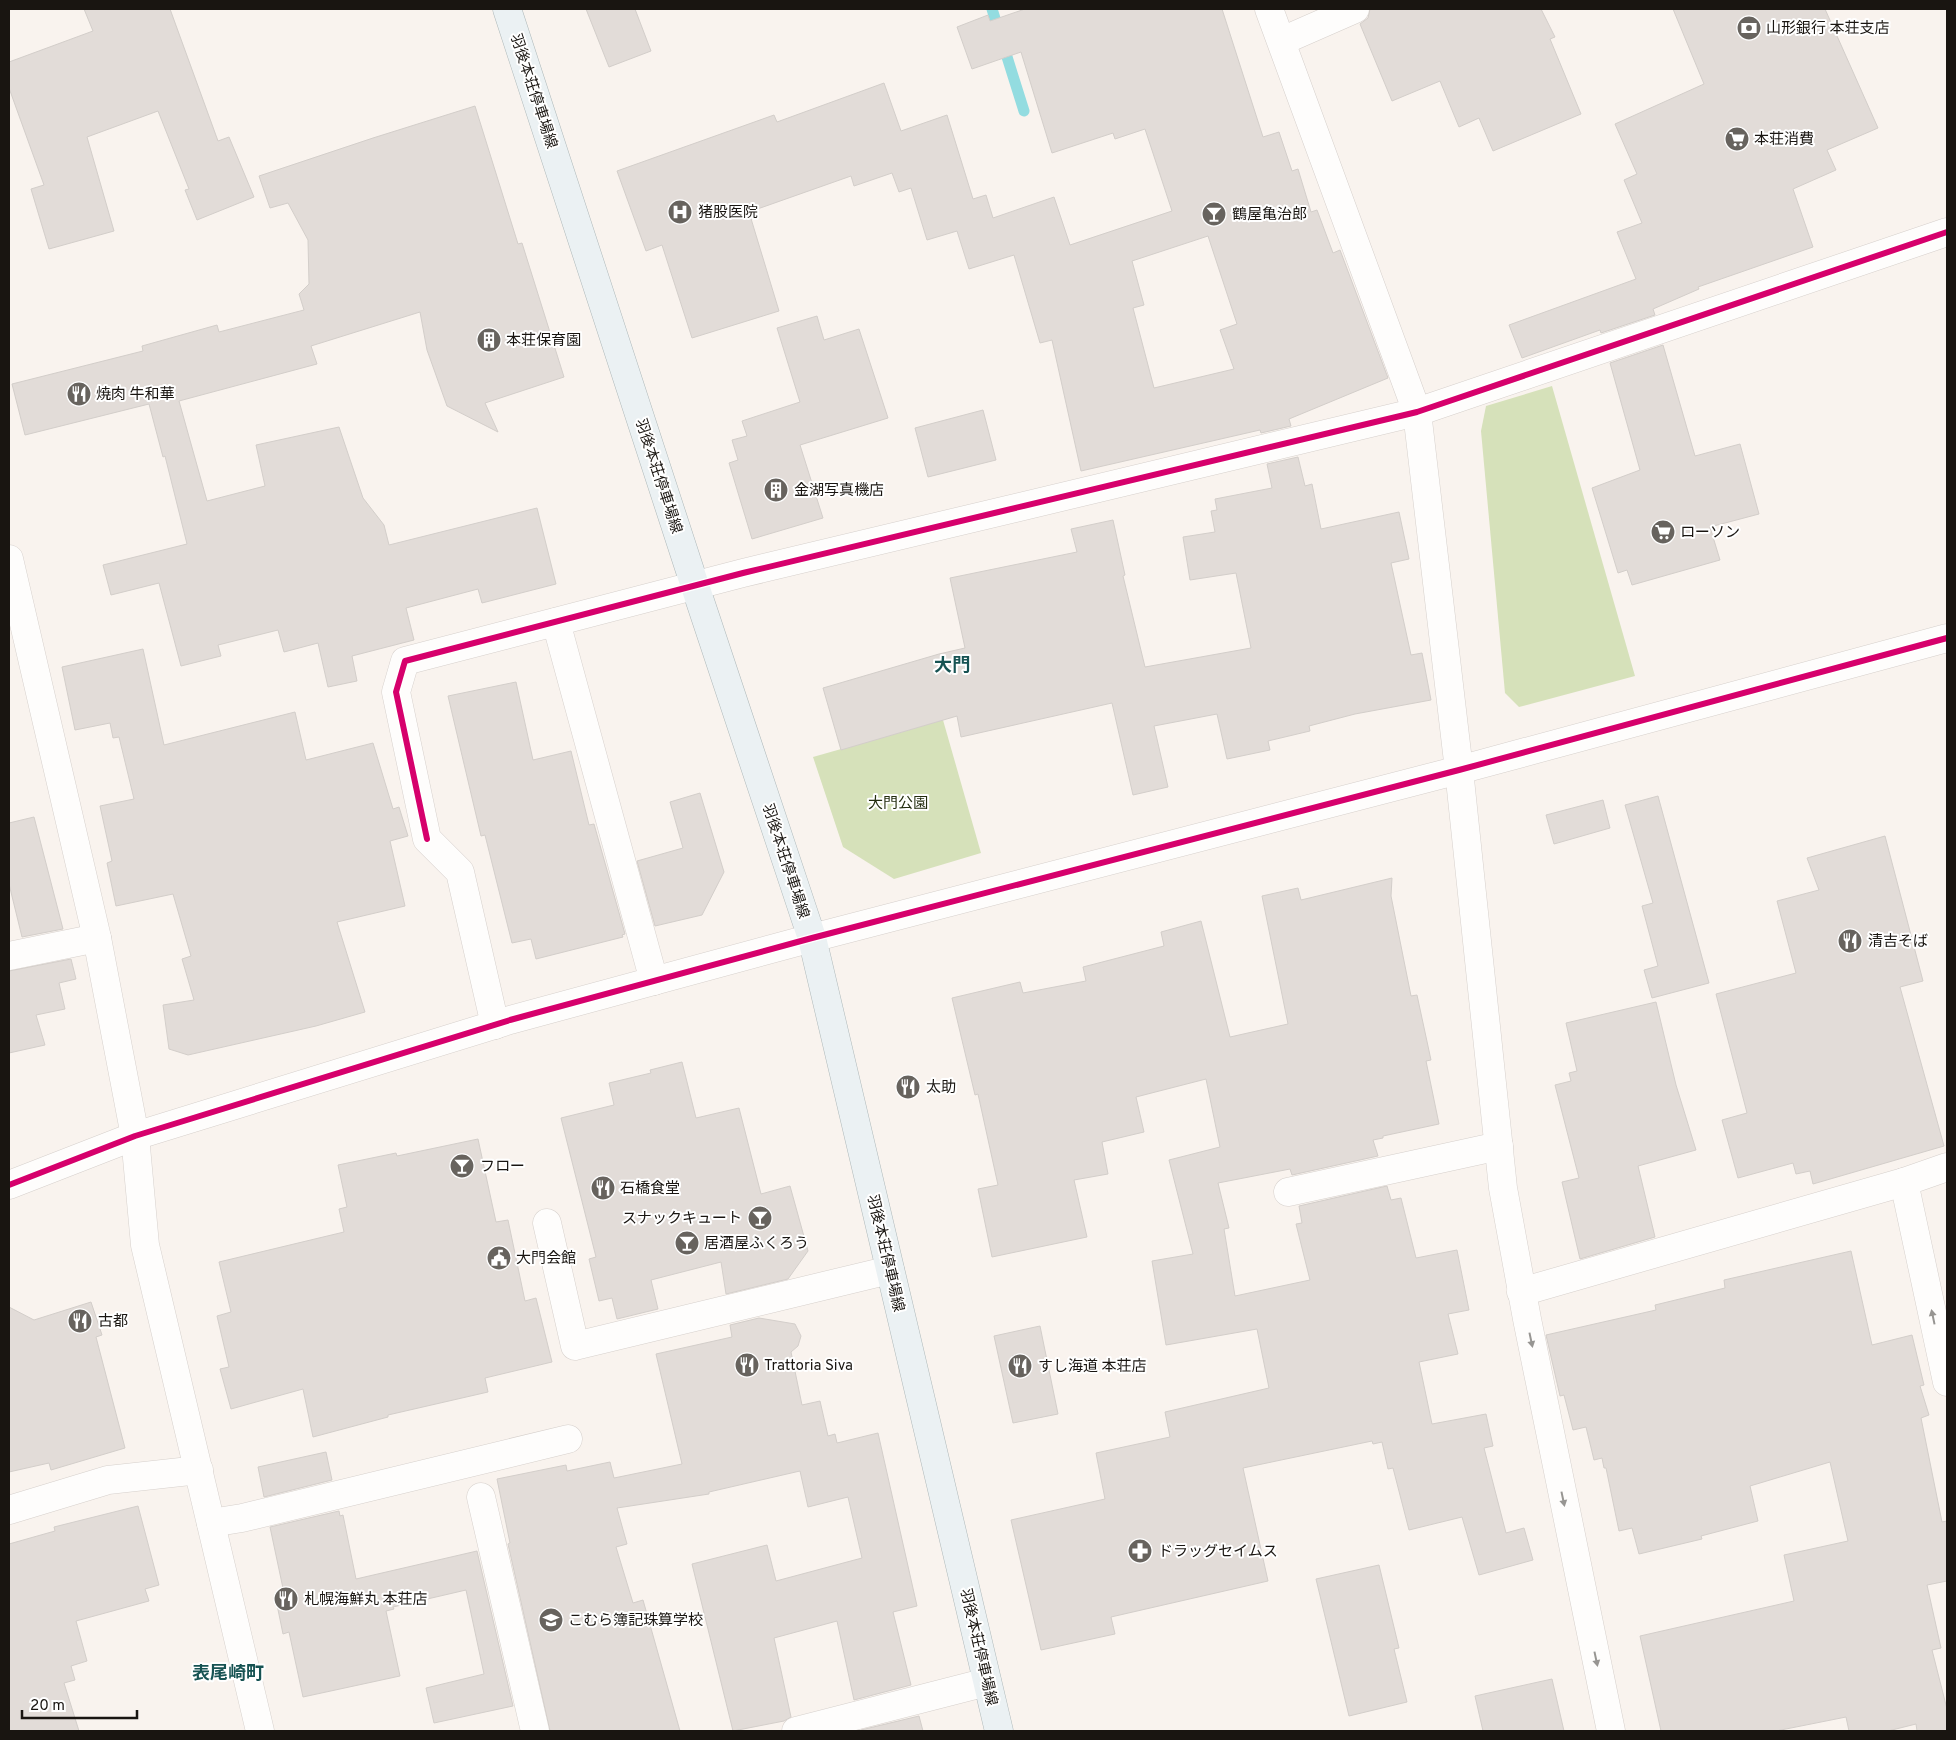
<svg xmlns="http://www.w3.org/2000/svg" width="1956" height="1740" font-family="Overpass,'Noto Sans JP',sans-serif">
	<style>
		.green { fill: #d6e1ba }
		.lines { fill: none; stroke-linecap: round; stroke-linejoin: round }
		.stream { stroke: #93dce0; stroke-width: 11 }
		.building { fill: #e2dcd8; stroke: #d3ceca; fill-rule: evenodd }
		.minor-casing { stroke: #d6d0cc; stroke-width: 29 }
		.major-casing { stroke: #aeb8b9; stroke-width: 29 }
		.minor { stroke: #fefdfc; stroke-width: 28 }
		.major { stroke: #ebf1f3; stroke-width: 28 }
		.cycleway-casing { stroke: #fff; stroke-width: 9 }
		.cycleway { stroke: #d6006c; stroke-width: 6 }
		.oneway { fill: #979592 }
		.labels { text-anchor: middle; stroke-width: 4; stroke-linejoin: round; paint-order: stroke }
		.poi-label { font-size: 15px; fill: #191511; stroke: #fff; text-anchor: start }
		.street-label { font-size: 15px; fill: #191511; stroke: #fff }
		.park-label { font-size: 15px; fill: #232d0f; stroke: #fff }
		.quarter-label { font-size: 18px; font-weight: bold; fill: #175353; stroke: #fff }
	</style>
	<rect width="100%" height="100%" fill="#f9f3ee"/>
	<g class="green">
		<path d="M1552,386l83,290 -116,31 -14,-14 -24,-262 5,-25z"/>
		<path d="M943,720l38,133 -87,26 -51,-32 -30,-90z"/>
	</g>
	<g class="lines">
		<path class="stream" d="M992,9l32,102"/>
	</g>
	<g class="building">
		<path d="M84,9h86l48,132 11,-4 25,60 -57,23 -12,-30 4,-1 -31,-78 -71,26 27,94 -65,18 -18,-60 13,-4 -35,-97v-26l84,-31z"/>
		<path d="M586,9h49l16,42 -42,16z"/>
		<path d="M1025,9h197l41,128 16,-5 13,39 6,-2 13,43 6,-2 16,43 7,-3 48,128 -99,41 2,7 -30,7 -1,-3 -179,41 -29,-131 -12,3 -26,-88 -45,14 -12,-38 -30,9 -16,-52 -12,4 -7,-19 -38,13 -3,-10 -102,36 30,99 -87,27 -30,-93 -16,6 -29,-80 157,-56 3,7 107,-39 17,48 46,-16 26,84 13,-4 7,23 61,-21 16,48 102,-34 -27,-82 -30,10 -2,-6 -61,20 -31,-101 -49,17 -15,-42 31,-12 2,6zM1208,236l29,88 -17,6 14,39 -80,19 -21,-80 11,-3 -12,-44z"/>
		<path d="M1370,9h171l14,28 -5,2 31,75 -88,37 -14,-33 -20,9 -19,-46 -48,20 -32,-77 8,-6z"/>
		<path d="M1673,9h152l53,119 -51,22 9,20 -43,19 20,58 -115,40 1,2 -46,20 2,6 -54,18 -1,-3 -78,28 -13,-33 127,-46 -19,-47 25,-9 -18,-43 13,-6 -22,-50 89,-40z"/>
		<path d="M475,106l43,138 4,-1 42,134 -79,26 13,29 -51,-26 -20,-56 -7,-38 -109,34 6,18 -138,37 28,100 58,-15 -9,-41 83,-18 24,71 21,27 5,20 148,-37 19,76 -74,19 -4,-14 -72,19 8,32 -62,16 5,25 -29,6 -10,-44 -34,9 -6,-22 -60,15 3,11 -40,10 -22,-83 -48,12 -8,-30 84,-21 -22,-88 -2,1 -14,-53 -124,31 -13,-51 131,-33 -1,-5 75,-21 2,7 85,-22 -5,-16 10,-10 -1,-44 -20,-37 -18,5 -11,-32 114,-38z"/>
		<path d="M817,316l7,24 35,-11 29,89 -88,27 23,73 -71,21 -23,-76 9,-3 -6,-20 15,-4 -5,-15 58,-19 -23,-74z"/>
		<path d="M1663,345l32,111 45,-12 19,70 -49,13 10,33 -88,25 -5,-15 -9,3 -26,-85 48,-18 -30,-107z"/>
		<path d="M983,410l13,50 -68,17 -13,-49z"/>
		<path d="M1298,457l7,29 7,-2 9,45 78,-17 10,47 -18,4 20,92 11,-2 9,47 -76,14 -46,12 1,5 -42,10 2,9 -43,9 -10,-45 -63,12 14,61 -35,8 -21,-92 -151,34 -4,-21 -116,34 -18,-62 116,-34 26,-6 -15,-70 127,-26 -6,-23 42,-9 12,55 -2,1 22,91 106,-19 -15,-75 -46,7 -7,-43 32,-5 -4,-21 6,-1 -2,-11 57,-11 -5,-24z"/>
		<path d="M143,649l21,96 131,-33 11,48 67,-17 20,66 6,-2 9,29 -18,5 15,65 -68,16 28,90 -49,14 -128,29 -19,-6 -6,-44 31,-5 -12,-41 9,-3 -18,-62 -57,12 -9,-43 5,-2 -12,-55 34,-7 -15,-62 -6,1 -3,-15 -35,7 -13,-63z"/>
		<path d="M516,682l17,78 38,-9 18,74 5,-1 31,110 -3,1 1,2 -87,22 -5,-20 -19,4 -27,-108 -4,1 -33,-140z"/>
		<path d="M700,793l24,79 -22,43 -47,11 -18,-65 46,-13 -13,-46z"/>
		<path d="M1658,796l51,187 -57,15 -8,-28 14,-4 -16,-60 11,-3 -28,-98z"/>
		<path d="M1603,800l7,28 -56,16 -8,-29z"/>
		<path d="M34,817l29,112 -41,8 -13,-53v-61z"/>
		<path d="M1885,836l38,145 -23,6 44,159 -131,38 -3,-13 -14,3 -3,-11 -55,15 -16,-58 25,-7 -31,-119 80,-21 -19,-72 42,-11 -12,-32z"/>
		<path d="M1392,878l-1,18 20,100 6,-1 14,65 -5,1 13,63 -56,12v2l-10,2 5,16 -86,19 -2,-6 -72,14 11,45 -5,1 11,67 75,-16 -14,-56 6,-1 -3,-17 88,-20 4,14 10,-2 15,60 41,-8 12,60 -21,4 10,40 -39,8 13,62 54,-10 7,32 -9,2 22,85 18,-5 9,32 -54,15 -17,-58 -53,13 -16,-62 -5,1 -6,-27 -9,2 -1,-3 -129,27 25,113 -157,36 4,17 -74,16 -30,-130 94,-21 -9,-46 74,-16 -5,-25 104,-24 -12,-59 -91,16 -14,-84 41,-7 -24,-94 51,-13 -14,-68 -70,18 8,35 -42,10 6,32 -34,6 13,57 -95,20 -14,-68 20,-4 -20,-91 -3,1 -23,-97 68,-16 3,11 63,-12 -3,-14 81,-21 -3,-14 40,-11 29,116 58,-13 -26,-128 36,-8 3,12z"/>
		<path d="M71,959l5,20 -17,4 6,26 -29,6 9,30 -36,8v-82z"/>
		<path d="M1656,1002l20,83 20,65 -58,16 17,71 -75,22 -18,-77 17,-4 -24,-93 16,-4 -2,-8 8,-2 -11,-48z"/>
		<path d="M682,1062l14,56 43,-10 22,86 29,-8 18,65 -20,28 -62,15 -5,-32 -70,18 7,29 -41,10 -5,-21 -13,3 -10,-42 7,-2 -35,-139 53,-13 -5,-22 42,-10 -1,-3z"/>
		<path d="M478,1139l18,83 12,-2 17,81 11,-3 16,64 -67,16 3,14 -100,23v2l-75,20 -10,-48 -72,20 -11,-40 9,-2 -12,-51 14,-4 -12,-50 125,-30 -5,-23 8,-2 -9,-42 58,-12 1,3z"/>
		<path d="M1851,1251l21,94 40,-10 12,50 -4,1 9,29 -8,3 21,104 5,-1v60l-20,4 14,63 -9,2 15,59v22h-30l-1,-7 -28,7h-39l-3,-14 -70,14h-115l-21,-95 154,-35 -10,-46 64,-14 -18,-79 -80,24 8,35 -57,15 1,3 -63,15 -7,-26 -13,3 -13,-63h-2l-2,-10 -8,2 -8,-33 -13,3 -9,-35 -4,1 -14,-61 110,-25 -1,-5 70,-17 -1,-8z"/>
		<path d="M91,1302l11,33 -6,2 29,111 -74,22 -2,-7 -40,9v-165l25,13z"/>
		<path d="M759,1318l36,6 6,12 -3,10 -7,6 11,53 18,-4 8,35 7,-2 2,9 41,-10 39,173 -24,6 18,73 -57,15 -17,-79 -63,17 17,79 -7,4 -51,10 -41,-167 75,-19 9,36 86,-23 -14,-61 -40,10 -8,-36 -91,21v2l-92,14 10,36 -11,3 17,56 10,-3 37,131h-130l-42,-187 2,-1 -13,-64 69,-14 1,6 43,-9 4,16 68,-14 -26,-110 76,-17 -2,-12z"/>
		<path d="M1040,1326l18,88 -45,9 -19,-87z"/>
		<path d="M326,1452l6,28 -68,17 -6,-30z"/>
		<path d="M138,1506l21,79 -14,4 4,12 -73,20 11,40 -16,5 4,14 -11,3 15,48h-70v-187l46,-13 -1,-4z"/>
		<path d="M339,1511l1,5 3,-1 13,64 121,-28 36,155 -79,17 -8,-35 58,-14 -18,-84 -73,17 1,2 -8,2 14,65 -97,21 -14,-65 -6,2 -8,-39 9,-2 -14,-66z"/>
		<path d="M1379,1565l20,83 -5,1 13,53 -58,14 -33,-137z"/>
		<path d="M1552,1679l12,52h-81l-8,-35z"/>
		<path d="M919,1716l4,15h-62v-1z"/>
	</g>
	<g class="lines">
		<defs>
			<g id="minor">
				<path d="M1269,9l148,403 42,358 44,418 24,131 84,412"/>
				<path d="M1282,41l73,-32"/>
				<path d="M9,559l88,379 38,198 10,109 115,486"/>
				<path d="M556,622l98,359"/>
				<path d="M9,956l88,-18"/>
				<path d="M495,1025l-35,-153 -33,-33 -31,-147 9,-31 338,-88 674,-161 530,-180"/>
				<path d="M1904,1182l43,200"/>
				<path d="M9,1185l126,-49 375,-116 302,-82 647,-168 488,-132"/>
				<path d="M1288,1192l211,-46"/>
				<path d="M547,1223l28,123 315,-76"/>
				<path d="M1521,1292l383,-110 43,-15"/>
				<path d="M481,1497l54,234"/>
				<path d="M9,1510l99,-30 91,-10"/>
				<path d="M211,1523l31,-5 326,-79"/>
				<path d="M796,1731l191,-49"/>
			</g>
			<path id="major" d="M507,9l188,577 117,352 187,793"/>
		</defs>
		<use href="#minor" class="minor-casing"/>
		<use href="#major" class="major-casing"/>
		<use href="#minor" class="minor"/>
		<use href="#major" class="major"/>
		<defs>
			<g id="cycleway">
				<path d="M427,839l-31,-147 9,-31 338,-88 674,-161 530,-180"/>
				<path d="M9,1185l126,-49 375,-116 302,-82 647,-168 488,-132"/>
			</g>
		</defs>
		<use href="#cycleway" class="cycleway-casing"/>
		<use href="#cycleway" class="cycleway"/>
	</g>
	<defs><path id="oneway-solid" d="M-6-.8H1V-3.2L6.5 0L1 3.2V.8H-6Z" transform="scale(1.25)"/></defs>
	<g class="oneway">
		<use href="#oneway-solid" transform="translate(1933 1317) rotate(-102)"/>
		<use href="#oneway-solid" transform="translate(1531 1340) rotate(78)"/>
		<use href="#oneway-solid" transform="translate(1563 1499) rotate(78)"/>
		<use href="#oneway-solid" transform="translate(1596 1659) rotate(78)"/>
	</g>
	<defs>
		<symbol id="bank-disc" viewBox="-11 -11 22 22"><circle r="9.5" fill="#67635e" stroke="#fff"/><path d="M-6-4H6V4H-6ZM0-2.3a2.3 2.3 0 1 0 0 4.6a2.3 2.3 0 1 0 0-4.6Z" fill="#fff"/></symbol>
		<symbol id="supermarket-disc" viewBox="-11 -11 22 22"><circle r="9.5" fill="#67635e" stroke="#fff"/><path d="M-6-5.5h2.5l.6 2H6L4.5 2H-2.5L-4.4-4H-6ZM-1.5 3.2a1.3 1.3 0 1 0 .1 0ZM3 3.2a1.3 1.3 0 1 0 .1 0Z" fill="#fff"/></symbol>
		<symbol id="hospital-disc" viewBox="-11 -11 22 22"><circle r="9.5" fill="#67635e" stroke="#fff"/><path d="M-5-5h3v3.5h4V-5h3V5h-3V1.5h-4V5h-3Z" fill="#fff"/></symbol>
		<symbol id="bar-disc" viewBox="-11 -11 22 22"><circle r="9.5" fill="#67635e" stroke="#fff"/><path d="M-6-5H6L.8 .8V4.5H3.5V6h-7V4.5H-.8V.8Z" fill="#fff"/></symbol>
		<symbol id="building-disc" viewBox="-11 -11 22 22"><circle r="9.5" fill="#67635e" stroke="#fff"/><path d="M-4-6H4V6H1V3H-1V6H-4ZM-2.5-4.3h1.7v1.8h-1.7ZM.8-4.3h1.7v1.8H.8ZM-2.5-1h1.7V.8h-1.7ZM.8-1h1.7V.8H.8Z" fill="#fff"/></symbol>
		<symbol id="restaurant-disc" viewBox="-11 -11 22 22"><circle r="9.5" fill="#67635e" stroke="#fff"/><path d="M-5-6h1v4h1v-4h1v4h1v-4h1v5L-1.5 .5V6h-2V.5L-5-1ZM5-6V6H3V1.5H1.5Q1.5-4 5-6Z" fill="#fff"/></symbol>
		<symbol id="civic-disc" viewBox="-11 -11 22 22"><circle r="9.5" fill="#67635e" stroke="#fff"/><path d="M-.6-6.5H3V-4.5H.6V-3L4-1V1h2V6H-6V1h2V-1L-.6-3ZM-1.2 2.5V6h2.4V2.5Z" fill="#fff"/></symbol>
		<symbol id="pharmacy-disc" viewBox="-11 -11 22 22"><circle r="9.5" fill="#67635e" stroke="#fff"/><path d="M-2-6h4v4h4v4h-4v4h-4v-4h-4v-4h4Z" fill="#fff"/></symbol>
		<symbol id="school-disc" viewBox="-11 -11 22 22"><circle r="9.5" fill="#67635e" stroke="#fff"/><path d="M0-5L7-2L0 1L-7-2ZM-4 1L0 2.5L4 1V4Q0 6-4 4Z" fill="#fff"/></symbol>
	</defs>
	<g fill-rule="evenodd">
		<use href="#bank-disc" x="1735" y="14" width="28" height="28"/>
		<use href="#supermarket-disc" x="1723" y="125" width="28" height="28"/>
		<use href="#hospital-disc" x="666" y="198" width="28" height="28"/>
		<use href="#bar-disc" x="1200" y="200" width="28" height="28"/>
		<use href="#building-disc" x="475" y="326" width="28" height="28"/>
		<use href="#restaurant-disc" x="65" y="380" width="28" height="28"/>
		<use href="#building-disc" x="762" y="476" width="28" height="28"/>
		<use href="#supermarket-disc" x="1649" y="518" width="28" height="28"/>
		<use href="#restaurant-disc" x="1836" y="927" width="28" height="28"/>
		<use href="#restaurant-disc" x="894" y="1073" width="28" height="28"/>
		<use href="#bar-disc" x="448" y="1152" width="28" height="28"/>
		<use href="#restaurant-disc" x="589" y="1174" width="28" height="28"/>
		<use href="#bar-disc" x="746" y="1204" width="28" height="28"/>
		<use href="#bar-disc" x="673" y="1229" width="28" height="28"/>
		<use href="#civic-disc" x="485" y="1244" width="28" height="28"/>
		<use href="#restaurant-disc" x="66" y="1307" width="28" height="28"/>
		<use href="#restaurant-disc" x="733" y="1351" width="28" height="28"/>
		<use href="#restaurant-disc" x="1006" y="1352" width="28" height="28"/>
		<use href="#pharmacy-disc" x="1126" y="1537" width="28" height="28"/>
		<use href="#restaurant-disc" x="272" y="1585" width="28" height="28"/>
		<use href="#school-disc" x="537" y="1606" width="28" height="28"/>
	</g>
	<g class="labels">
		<g class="poi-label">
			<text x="1766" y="33">山形銀行 本荘支店</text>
			<text x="1754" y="144">本荘消費</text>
			<text x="698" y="217">猪股医院</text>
			<text x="1232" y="219">鶴屋亀治郎</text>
			<text x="506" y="345">本荘保育園</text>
			<text x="96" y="399">焼肉 牛和華</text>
			<text x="794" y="495">金湖写真機店</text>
			<text x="1680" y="537">ローソン</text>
			<text x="1868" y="946">清吉そば</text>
			<text x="926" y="1092">太助</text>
			<text x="480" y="1171">フロー</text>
			<text x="620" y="1193">石橋食堂</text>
			<text x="742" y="1223" text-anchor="end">スナックキュート</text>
			<text x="704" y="1248">居酒屋ふくろう</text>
			<text x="516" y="1263">大門会館</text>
			<text x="98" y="1326">古都</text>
			<text x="764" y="1370">Trattoria Siva</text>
			<text x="1038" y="1371">すし海道 本荘店</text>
			<text x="1158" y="1556">ドラッグセイムス</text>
			<text x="304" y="1604">札幌海鮮丸 本荘店</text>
			<text x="568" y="1625">こむら簿記珠算学校</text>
		</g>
		<g class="street-label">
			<text transform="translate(534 91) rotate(72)" y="5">羽後本荘停車場線</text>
			<text transform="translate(659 476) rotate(72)" y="5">羽後本荘停車場線</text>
			<text transform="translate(786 861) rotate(72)" y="5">羽後本荘停車場線</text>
			<text transform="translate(886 1253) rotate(77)" y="5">羽後本荘停車場線</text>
			<text transform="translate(979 1647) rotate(77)" y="5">羽後本荘停車場線</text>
		</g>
		<g class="park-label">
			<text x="898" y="808">大門公園</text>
		</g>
		<g class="quarter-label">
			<text x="952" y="671">大門</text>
			<text x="228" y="1679">表尾崎町</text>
		</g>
	</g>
	<rect width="1956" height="1740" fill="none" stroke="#191511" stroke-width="20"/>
	<path d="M22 1710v8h115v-8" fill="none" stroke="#191511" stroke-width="2.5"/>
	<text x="30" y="1710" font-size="15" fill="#191511" stroke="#ffffff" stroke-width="4" paint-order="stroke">20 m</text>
</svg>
